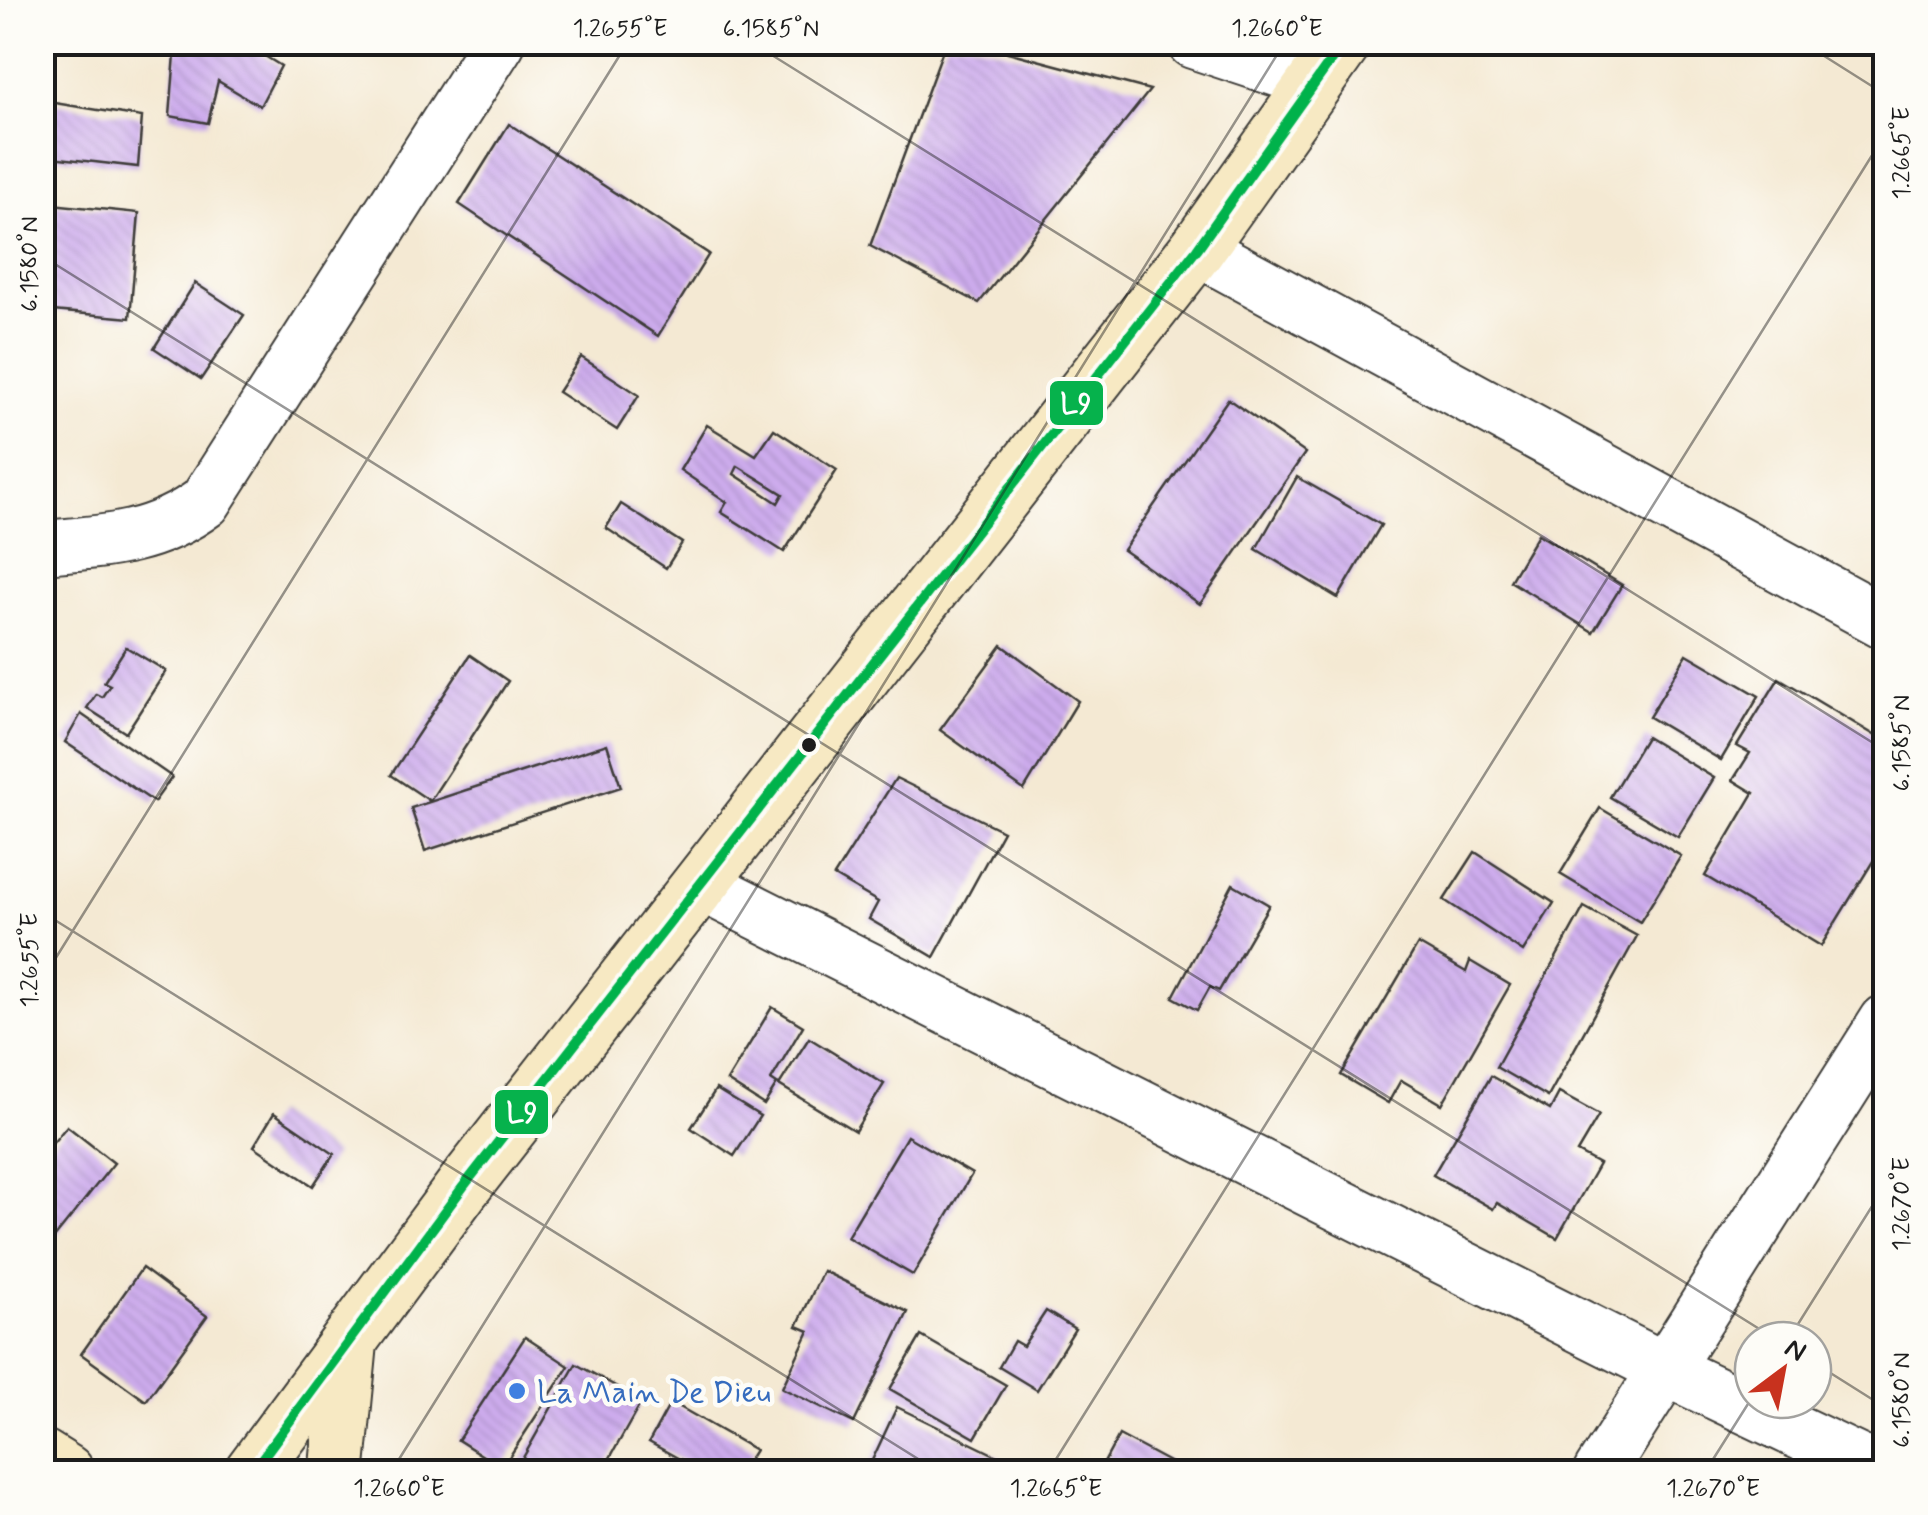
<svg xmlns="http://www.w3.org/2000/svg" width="1928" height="1515" font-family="Mynerve,sans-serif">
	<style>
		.building { fill: url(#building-back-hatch); fill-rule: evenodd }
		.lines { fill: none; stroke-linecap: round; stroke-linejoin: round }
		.street-casing { stroke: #3c3b37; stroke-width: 56 }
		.secondary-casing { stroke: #3c3b37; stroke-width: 59 }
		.street { stroke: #fff; stroke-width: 52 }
		.secondary { stroke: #f7e9c3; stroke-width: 55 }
		.bus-1-casing { stroke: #fdfcf7; stroke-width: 18 }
		.bus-1 { stroke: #06b24c; stroke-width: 10 }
		.ticks { fill: none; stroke: #1c1c1c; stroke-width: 2.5; stroke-opacity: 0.45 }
		.bus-dot { fill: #1c1c1c; stroke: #fdfcf7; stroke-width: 4 }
		.shop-dot { fill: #3f7fe0; stroke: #fdfcf7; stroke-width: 4 }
		.labels { text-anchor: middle; stroke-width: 9; stroke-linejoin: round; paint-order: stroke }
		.shop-label { font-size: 32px; fill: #366cbe; stroke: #fdfcf7; text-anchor: start }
		.line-badge { stroke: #fdfcf7; stroke-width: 4 }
		.badge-label { font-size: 28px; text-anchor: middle; font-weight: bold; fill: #fff }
		.neatline { fill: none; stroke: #1c1c1c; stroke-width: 4 }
		.ticks-label { font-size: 25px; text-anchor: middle; fill: #1c1c1c }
	</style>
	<defs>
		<pattern id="building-back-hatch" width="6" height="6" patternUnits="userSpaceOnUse" patternTransform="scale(2.5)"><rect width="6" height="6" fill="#cdaced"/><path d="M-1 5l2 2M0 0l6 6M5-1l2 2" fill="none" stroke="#af93cb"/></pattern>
	</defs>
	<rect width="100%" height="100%" fill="#fdfcf7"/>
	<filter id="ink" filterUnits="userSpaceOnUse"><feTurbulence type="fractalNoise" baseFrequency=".01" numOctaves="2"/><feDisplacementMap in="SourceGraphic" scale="20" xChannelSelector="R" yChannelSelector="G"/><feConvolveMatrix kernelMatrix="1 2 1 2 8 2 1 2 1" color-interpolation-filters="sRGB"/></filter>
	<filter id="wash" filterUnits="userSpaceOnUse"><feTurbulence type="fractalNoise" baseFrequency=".0048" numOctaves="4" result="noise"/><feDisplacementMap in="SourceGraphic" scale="40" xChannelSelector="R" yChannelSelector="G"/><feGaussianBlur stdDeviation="2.25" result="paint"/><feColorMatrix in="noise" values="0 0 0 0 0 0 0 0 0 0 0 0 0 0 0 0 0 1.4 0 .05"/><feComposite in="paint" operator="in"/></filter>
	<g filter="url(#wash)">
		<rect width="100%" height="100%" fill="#f4e9d3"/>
		<g id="blocks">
			<g class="building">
				<path d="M176,42h66l39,24 -21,40 -42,-25 -10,42 -38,-7z"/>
				<path d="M946,42h24l180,48 -171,213 -109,-57z"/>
				<path d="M42,101l100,16 -4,50 -96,-11z"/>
				<path d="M509,124l200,130 -51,82 -199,-132z"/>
				<path d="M42,203l97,10 -9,105 -88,-8z"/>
				<path d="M195,283l49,32 -43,64 -47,-31z"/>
				<path d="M581,357l58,38 -22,35 -59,-38z"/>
				<path d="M1228,399l77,54 -105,151 -77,-54z"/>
				<path d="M707,425l49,30 18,-26 63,41 -53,82 -63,-40 6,-10 -47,-32zM738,466l45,28 -5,9 -44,-29z"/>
				<path d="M1297,477l84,48 -43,73 -82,-49z"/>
				<path d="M621,504l61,39 -16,25 -60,-40z"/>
				<path d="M1538,534l84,51 -29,47 -83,-51z"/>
				<path d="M1002,645l76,56 -54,89 -84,-60z"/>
				<path d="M126,647l40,24 -40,62 -39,-25 9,-14 6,3 8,-12 -6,-3z"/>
				<path d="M1687,654l72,42 -38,64 -72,-43z"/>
				<path d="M470,655l38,26 -78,120 -39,-26z"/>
				<path d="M1779,678l107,64v116l-8,-5 -57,93 -116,-70 49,-83 -21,-13 17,-27 -13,-7z"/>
				<path d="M81,714l91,63 -18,25 -89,-60z"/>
				<path d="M1646,737l68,41 -36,59 -68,-40z"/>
				<path d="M607,744l14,43 -196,64 -14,-43z"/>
				<path d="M896,778l107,53 -69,126 -65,-38 9,-17 -44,-26z"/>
				<path d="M1600,808l81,48 -41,66 -80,-48z"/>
				<path d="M1475,852l79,51 -31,49 -79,-52z"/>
				<path d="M1233,884l36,21 -50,86 -9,-4 -13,23 -24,-13z"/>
				<path d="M1584,907l53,29 -89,161 -52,-30z"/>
				<path d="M1418,944l48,28 4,-11 40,24 -68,119 -41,-24 -13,23 -47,-28z"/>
				<path d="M772,1007l31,19 -32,54 6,4 -13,21 -37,-24z"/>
				<path d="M809,1038l75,46 -29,47 -76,-46z"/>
				<path d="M1491,1076l59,34 9,-17 40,22 -22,37 22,12 -42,74 -60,-35 -4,6 -60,-34z"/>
				<path d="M716,1089l44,27 -26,40 -43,-28z"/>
				<path d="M274,1113l60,41 -21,32 -59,-40z"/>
				<path d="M67,1126l47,37 -72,90v-97z"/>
				<path d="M907,1136l65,38 -59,101 -66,-38z"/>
				<path d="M142,1268l65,48 -61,85 -65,-47z"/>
				<path d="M823,1271l85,41 -54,111 -72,-35 27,-57 -12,-5z"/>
				<path d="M1046,1311l29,18 -38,61 -38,-23 15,-26 9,5z"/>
				<path d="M921,1336l85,49 -31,53 -85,-49z"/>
				<path d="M525,1337l44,29 -67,102 -44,-28z"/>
				<path d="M576,1364l66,37 -40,71h-87z"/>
				<path d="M671,1402l84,48 -14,22h-38l-54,-30z"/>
				<path d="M897,1407l106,52 -7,13h-120l-8,-3z"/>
				<path d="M1119,1435l69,37h-89z"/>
			</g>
		</g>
	</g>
	<g filter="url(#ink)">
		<use href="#blocks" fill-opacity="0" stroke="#3c3b37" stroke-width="2.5"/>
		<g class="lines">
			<defs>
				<g id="street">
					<path d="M1193,42l121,40"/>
					<path d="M1197,249l689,374"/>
					<path d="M42,547c62,-5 112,-7 163,-45l294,-460"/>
					<path d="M700,884l965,485 217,103"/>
					<path d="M1600,1472l286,-451"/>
				</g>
				<g id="secondary">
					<path d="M42,1457l24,15"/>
					<path d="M252,1472l211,-285 734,-938 147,-207"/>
					<path d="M337,1472l12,-124"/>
				</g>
			</defs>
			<use href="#street" class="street-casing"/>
			<use href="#secondary" class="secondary-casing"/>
			<use href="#street" class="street"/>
			<use href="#secondary" class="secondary"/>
			<defs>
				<path id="bus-1" d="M252,1472l211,-285 734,-938 147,-207"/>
			</defs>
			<use href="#bus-1" class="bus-1-casing"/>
			<use href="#bus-1" class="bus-1"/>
		</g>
	</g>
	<path class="ticks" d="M751,42l1135,709M1802,42l84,53M42,256l1735,1084M42,912l897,560M42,980l586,-938M1788,1340l98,-156M1813,1362l73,46M391,1472l894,-1430M1048,1472l838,-1339M1705,1472l48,-76"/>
	<circle class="bus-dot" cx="809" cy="745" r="9"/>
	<circle class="shop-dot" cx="517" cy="1391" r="10"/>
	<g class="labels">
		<g class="shop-label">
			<text x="537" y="1402">La Main De Dieu</text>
		</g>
	</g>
	<g class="line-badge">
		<rect x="1048" y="379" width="57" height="48" rx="10" fill="#06b24c"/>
		<rect x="493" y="1088" width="57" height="48" rx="10" fill="#06b24c"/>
	</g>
	<g class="badge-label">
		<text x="1076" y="413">L9</text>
		<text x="522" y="1122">L9</text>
	</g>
	<rect width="1928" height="1515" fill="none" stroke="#fdfcf7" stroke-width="110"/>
	<g transform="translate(1783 1370) rotate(32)"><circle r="48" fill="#fdfcf7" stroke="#a3a29f" stroke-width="2.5"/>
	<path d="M0-8L18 38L0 25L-18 38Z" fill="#c8321e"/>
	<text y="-15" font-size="28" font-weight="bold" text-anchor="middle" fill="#1c1c1c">N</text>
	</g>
	<rect x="55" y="55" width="1818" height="1405" class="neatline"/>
	<g class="ticks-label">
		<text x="620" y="36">1.2655°E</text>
		<text x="771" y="36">6.1585°N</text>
		<text x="1277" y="36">1.2660°E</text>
		<text transform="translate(1900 153) rotate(-90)" y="9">1.2665°E</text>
		<text transform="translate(28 264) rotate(-90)" y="9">6.1580°N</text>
		<text transform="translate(1900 743) rotate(-90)" y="9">6.1585°N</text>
		<text transform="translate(28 960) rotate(-90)" y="9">1.2655°E</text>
		<text transform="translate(1900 1204) rotate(-90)" y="9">1.2670°E</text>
		<text transform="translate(1900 1400) rotate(-90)" y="9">6.1580°N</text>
		<text x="399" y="1496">1.2660°E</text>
		<text x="1056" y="1496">1.2665°E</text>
		<text x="1713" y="1496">1.2670°E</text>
	</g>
</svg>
